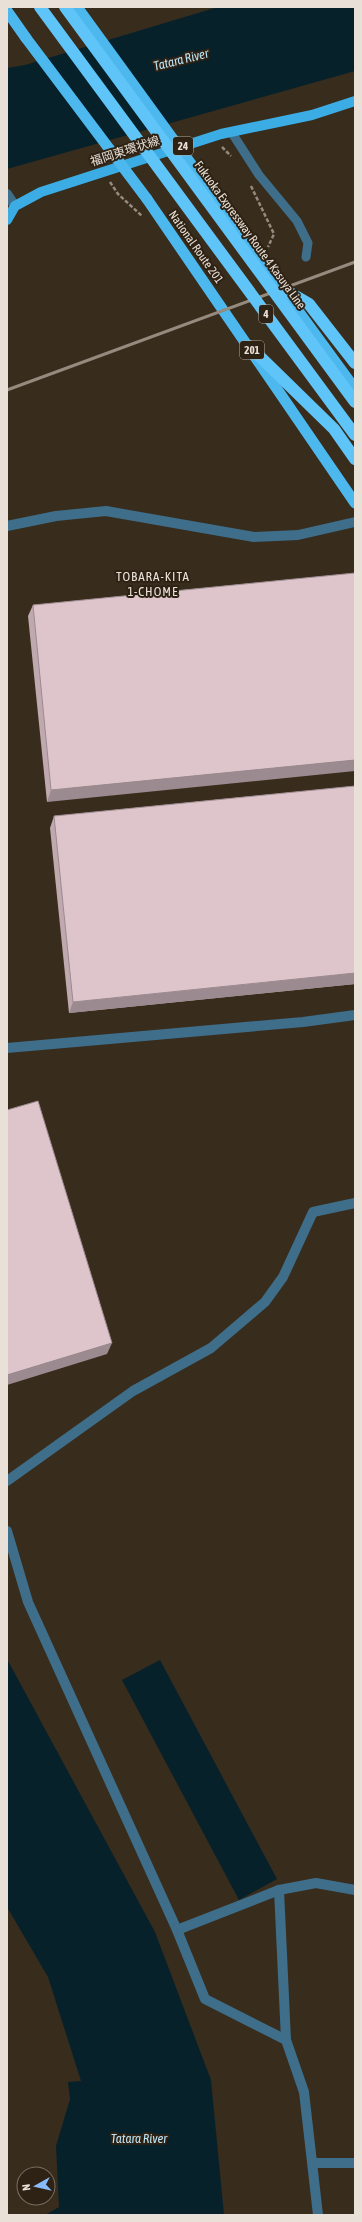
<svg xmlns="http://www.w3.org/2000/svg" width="362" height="2222" font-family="'Asap Condensed','Noto Sans JP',sans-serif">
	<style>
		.water { fill: #07212b }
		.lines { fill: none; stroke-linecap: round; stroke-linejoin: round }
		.path { stroke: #948a7f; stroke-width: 2.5; stroke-dasharray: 4 2; stroke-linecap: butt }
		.service { stroke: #3e6e89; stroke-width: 9 }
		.minor { stroke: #3e6e89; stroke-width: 10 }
		.tertiary { stroke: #3e6e89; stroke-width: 10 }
		.primary { stroke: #3bade4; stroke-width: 10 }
		.trunk { stroke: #4db8ee; stroke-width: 11 }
		.motorway { stroke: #5fc4f8; stroke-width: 12 }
		.rail { stroke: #948a7e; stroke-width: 3 }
		.trunk-bridge { stroke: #4db8ee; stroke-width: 11 }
		.motorway-bridge { stroke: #5fc4f8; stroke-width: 12 }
		.wall { fill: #bfa9af }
		.shaded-wall { fill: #9b8a8f }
		.building { fill: #dec5cc; stroke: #9b8a8f }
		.labels { text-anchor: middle; stroke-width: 4; stroke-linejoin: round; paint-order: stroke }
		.shield { fill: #2e2214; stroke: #b1a89d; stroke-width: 1 }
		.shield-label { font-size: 11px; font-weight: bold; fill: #e9e1d8 }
		.street-label { font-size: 12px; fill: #e9e1d8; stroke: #2e2214 }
		.water-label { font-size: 13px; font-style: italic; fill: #bce4f6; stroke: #2e2214 }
		.neighbourhood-label { font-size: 13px; letter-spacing: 1px; fill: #e9e1d8; stroke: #2e2214 }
	</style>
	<rect width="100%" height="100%" fill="#382c1d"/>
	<g class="water">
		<path d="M218,7h137v64l-348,98v-101l18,-3z"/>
		<path d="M7,1659l148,273 56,148 13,135h-179l14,-8 -3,-61 14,-47 -2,-17 13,-1 -33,-104 -41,-70z"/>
		<path d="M160,1660l117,219 -38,21 -117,-220z"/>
	</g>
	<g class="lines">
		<g class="path">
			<path d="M222,147l9,9"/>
			<path d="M110,182l8,12 24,22"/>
			<path d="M251,186l23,48 -6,13"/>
		</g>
		<path class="service" d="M232,133l27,42 38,46 11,22 -2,14"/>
		<g class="minor">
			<path d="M7,194l8,12"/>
			<path d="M7,526l49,-10 50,-5 148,26 44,-2 57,-13"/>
			<path d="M7,1481l126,-90 78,-43 54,-46 18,-25 30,-65 42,-9"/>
			<path d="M7,1531l21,71 149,328 28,69 81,41"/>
			<path d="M177,1930l102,-40"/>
			<path d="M313,2163h42"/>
			<path d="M318,2215l-14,-123 -18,-52 -7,-150 37,-7 39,7"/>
		</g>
		<path class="tertiary" d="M7,1048l296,-26 52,-7"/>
		<path class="primary" d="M7,220l8,-14 26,-14 180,-58 91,-19 43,-14"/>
		<g class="trunk">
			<path d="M7,11l19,27"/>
			<path d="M199,175l156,214"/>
			<path d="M147,199l208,304"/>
		</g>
		<g class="motorway">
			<path d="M285,290l24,14 46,59"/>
			<path d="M249,346l85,83 21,30"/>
		</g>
		<path class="rail" d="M7,390l348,-128"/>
		<g class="trunk-bridge">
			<path d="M77,7l122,168"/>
			<path d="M26,38l121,161"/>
		</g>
		<g class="motorway-bridge">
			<path d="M40,7l315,428"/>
			<path d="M65,7l290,395"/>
		</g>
	</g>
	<g class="wall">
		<path d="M355,573l-308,229 -19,-186 5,-11z"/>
		<path d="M355,786v198l-286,29 -19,-185 4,-12z"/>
	</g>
	<g class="shaded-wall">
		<path d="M355,760v11l-308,31 4,-12z"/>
		<path d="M355,973v11l-286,29 4,-11z"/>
		<path d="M112,1343l-5,11 -100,31v-10z"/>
	</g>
	<g class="building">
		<path d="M355,573v187l-304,30 -18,-185z"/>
		<path d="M355,786v187l-282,29 -19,-186z"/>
		<path d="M38,1101l74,242 -105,32v-265z"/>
	</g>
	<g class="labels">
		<g class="shield">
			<rect x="173" y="137" width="20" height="18" rx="3"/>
			<rect x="259" y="305" width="14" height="18" rx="3"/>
			<rect x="240" y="341" width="24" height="18" rx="3"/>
		</g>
		<g class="shield-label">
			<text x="183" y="150">24</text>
			<text x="266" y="318">4</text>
			<text x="252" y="354">201</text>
		</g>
		<g class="street-label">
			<text transform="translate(125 151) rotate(-18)" y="4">福岡東環状線</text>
			<text transform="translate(250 235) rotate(54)" y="4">Fukuoka Expressway Route 4 Kasuya Line</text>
			<text transform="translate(196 247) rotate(55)" y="4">National Route 201</text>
		</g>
		<g class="water-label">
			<text transform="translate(181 59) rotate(-14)" y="5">Tatara River</text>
			<text x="139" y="2143">Tatara River</text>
		</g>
		<g class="neighbourhood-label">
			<text x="153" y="581">TOBARA-KITA<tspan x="153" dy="15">1-CHOME</tspan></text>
		</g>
	</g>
	<rect width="362" height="2222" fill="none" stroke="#e9e1d8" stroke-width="16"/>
	<g transform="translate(36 2186) rotate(262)"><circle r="19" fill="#2e2214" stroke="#796e62"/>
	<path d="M0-3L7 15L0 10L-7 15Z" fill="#88bbfc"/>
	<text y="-6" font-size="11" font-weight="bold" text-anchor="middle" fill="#e9e1d8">N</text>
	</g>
</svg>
